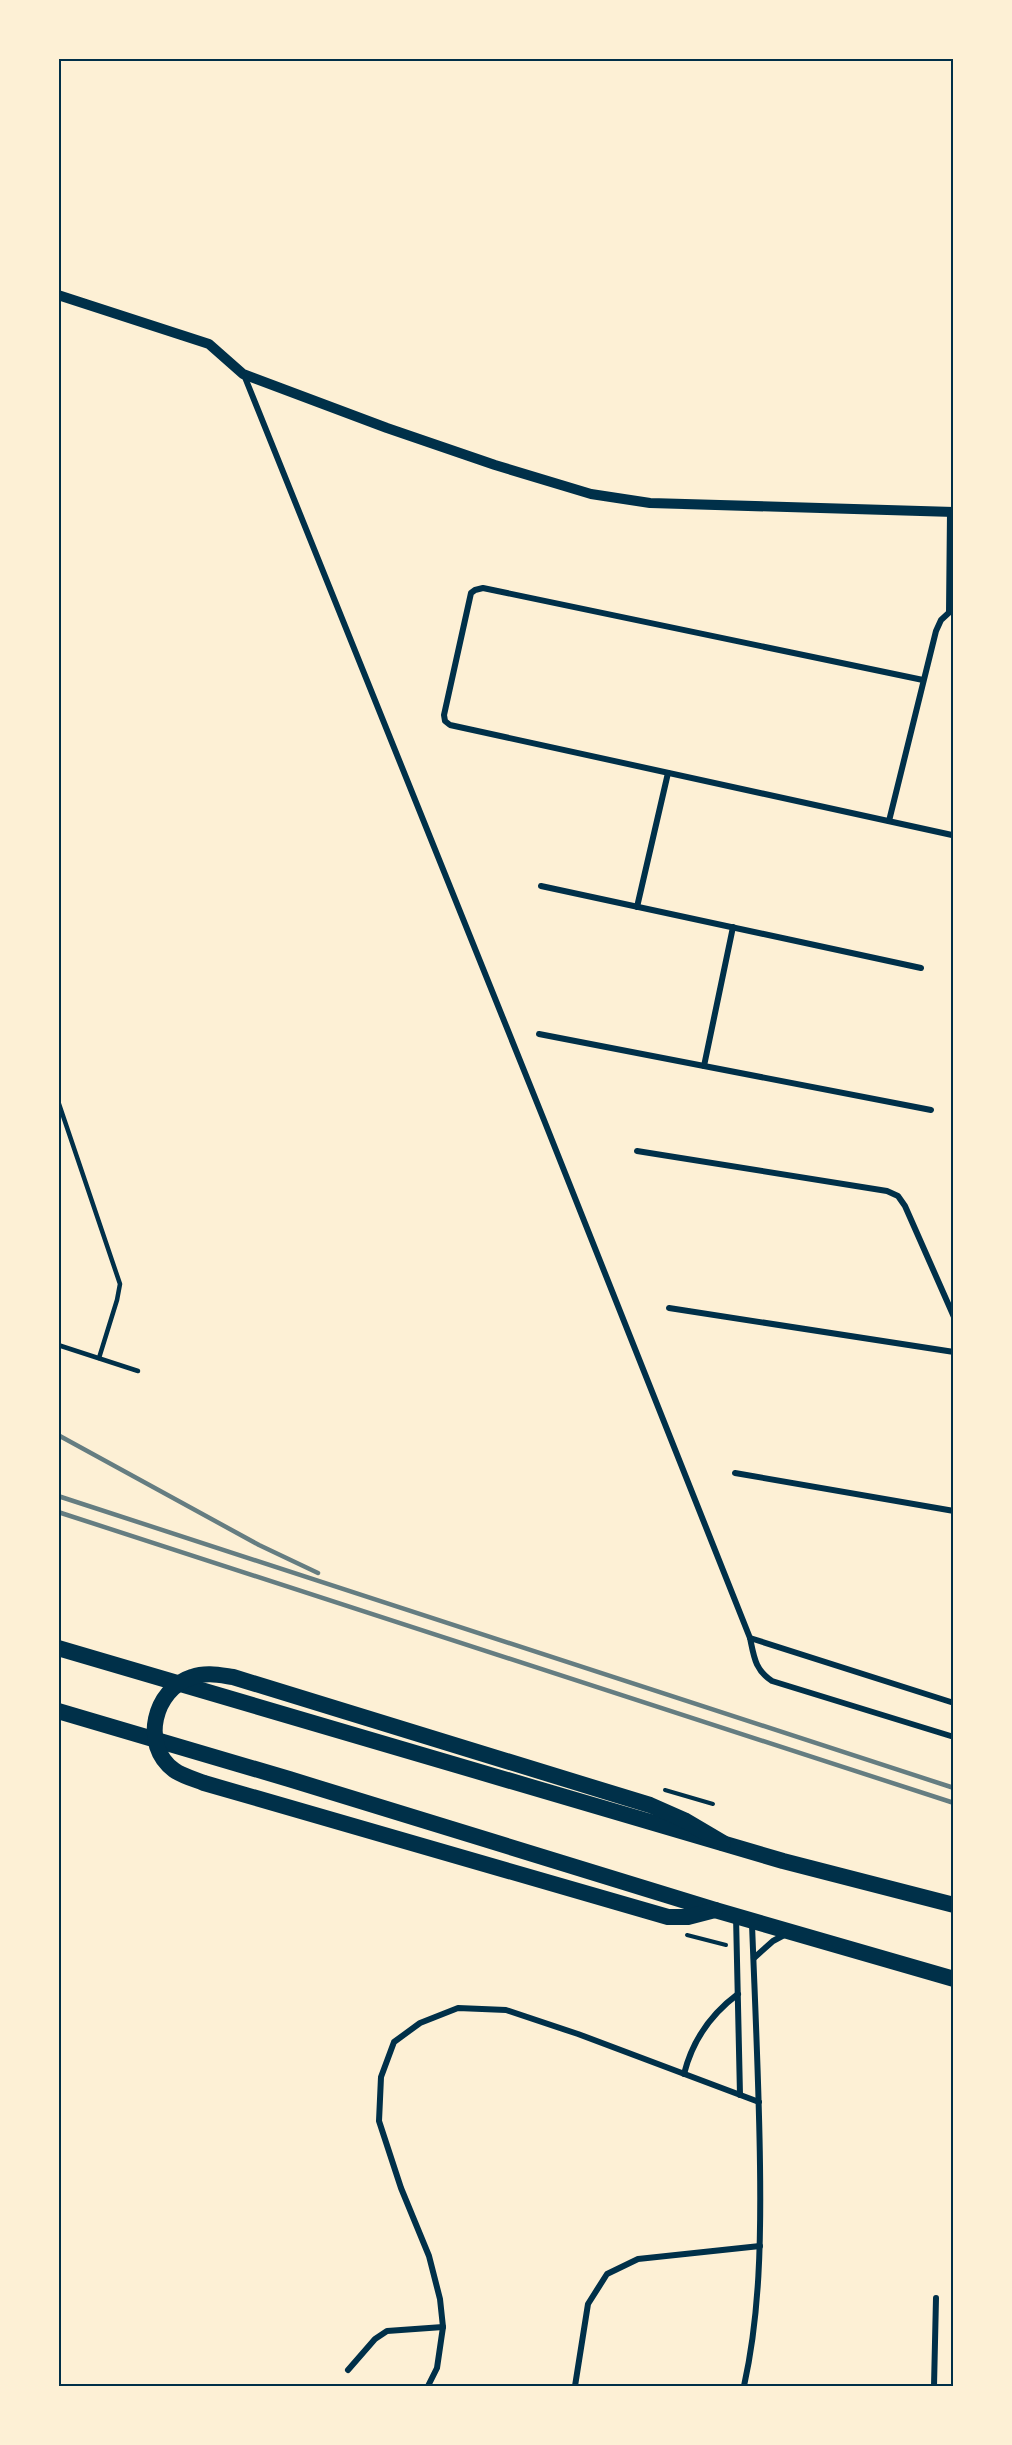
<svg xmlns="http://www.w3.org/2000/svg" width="1012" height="2445" font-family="Commissioner,sans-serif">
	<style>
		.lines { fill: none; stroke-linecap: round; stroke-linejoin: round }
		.path { stroke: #003049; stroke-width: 4 }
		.service { stroke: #003049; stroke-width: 4.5 }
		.minor { stroke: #003049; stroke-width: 6 }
		.tertiary { stroke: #003049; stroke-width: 10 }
		.trunk { stroke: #003049; stroke-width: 16 }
		.rail { stroke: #657d81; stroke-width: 4.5 }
		.neatline { fill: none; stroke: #003049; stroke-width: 2 }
	</style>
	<rect width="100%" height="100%" fill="#fdf0d5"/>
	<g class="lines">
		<g class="path">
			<path d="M665,1790l48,14"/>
			<path d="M687,1935l39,10"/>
		</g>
		<g class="service">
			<path d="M58,1101l62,183 -3,16 -18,58"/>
			<path d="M58,1345l80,26"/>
		</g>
		<g class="minor">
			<path d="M244,375l300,745 206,518c4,19 5,32 22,43l182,56"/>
			<path d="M949,612l1,-100"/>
			<path d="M923,680l-440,-92 -8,2 -4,3 -27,122 1,6 5,4 502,110"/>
			<path d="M889,821l47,-190 5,-11 13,-12"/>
			<path d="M541,886l380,82"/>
			<path d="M637,907l31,-134"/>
			<path d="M539,1034l392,76"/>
			<path d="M704,1066l29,-139"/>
			<path d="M637,1151l250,40 11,5 7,10 49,111"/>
			<path d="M669,1308l285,44"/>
			<path d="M735,1473l219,38"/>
			<path d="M750,1638l204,65"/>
			<path d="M736,1916l4,179"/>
			<path d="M754,1958l19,-17 13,-7"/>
			<path d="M684,2074c8,-32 27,-60 54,-80"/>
			<path d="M348,2370l27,-31 12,-8 56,-4"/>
			<path d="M428,2386l9,-18 6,-41 -3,-28 -11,-43 -28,-68 -22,-67 2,-44 13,-35 26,-19 38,-15 48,2 72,24 181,68"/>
			<path d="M575,2386l13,-82 19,-30 31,-15 122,-13"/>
			<path d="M744,2386c16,-72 17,-148 16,-221 -1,-81 -5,-161 -8,-241"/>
			<path d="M934,2386l2,-88"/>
		</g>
		<path class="tertiary" d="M58,295l151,49 34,30 144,54 108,37 96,29 59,9 304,9"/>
		<g class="trunk">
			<path d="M58,1648l725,213 171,44"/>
			<path d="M58,1711l231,68 426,131 239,69"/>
			<path d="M715,1910l-27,7h-20l-464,-134c-10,-4 -22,-7 -30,-13 -34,-25 -20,-81 18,-93 14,-5 27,-2 41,0l417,128 34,15 39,23"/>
		</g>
		<g class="rail">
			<path d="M58,1435l201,110 59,28"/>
			<path d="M58,1496l896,292"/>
			<path d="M58,1512l896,291"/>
		</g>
	</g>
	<rect width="1012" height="2445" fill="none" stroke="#fdf0d5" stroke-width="120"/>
	<rect x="60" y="60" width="892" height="2325" class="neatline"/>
</svg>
